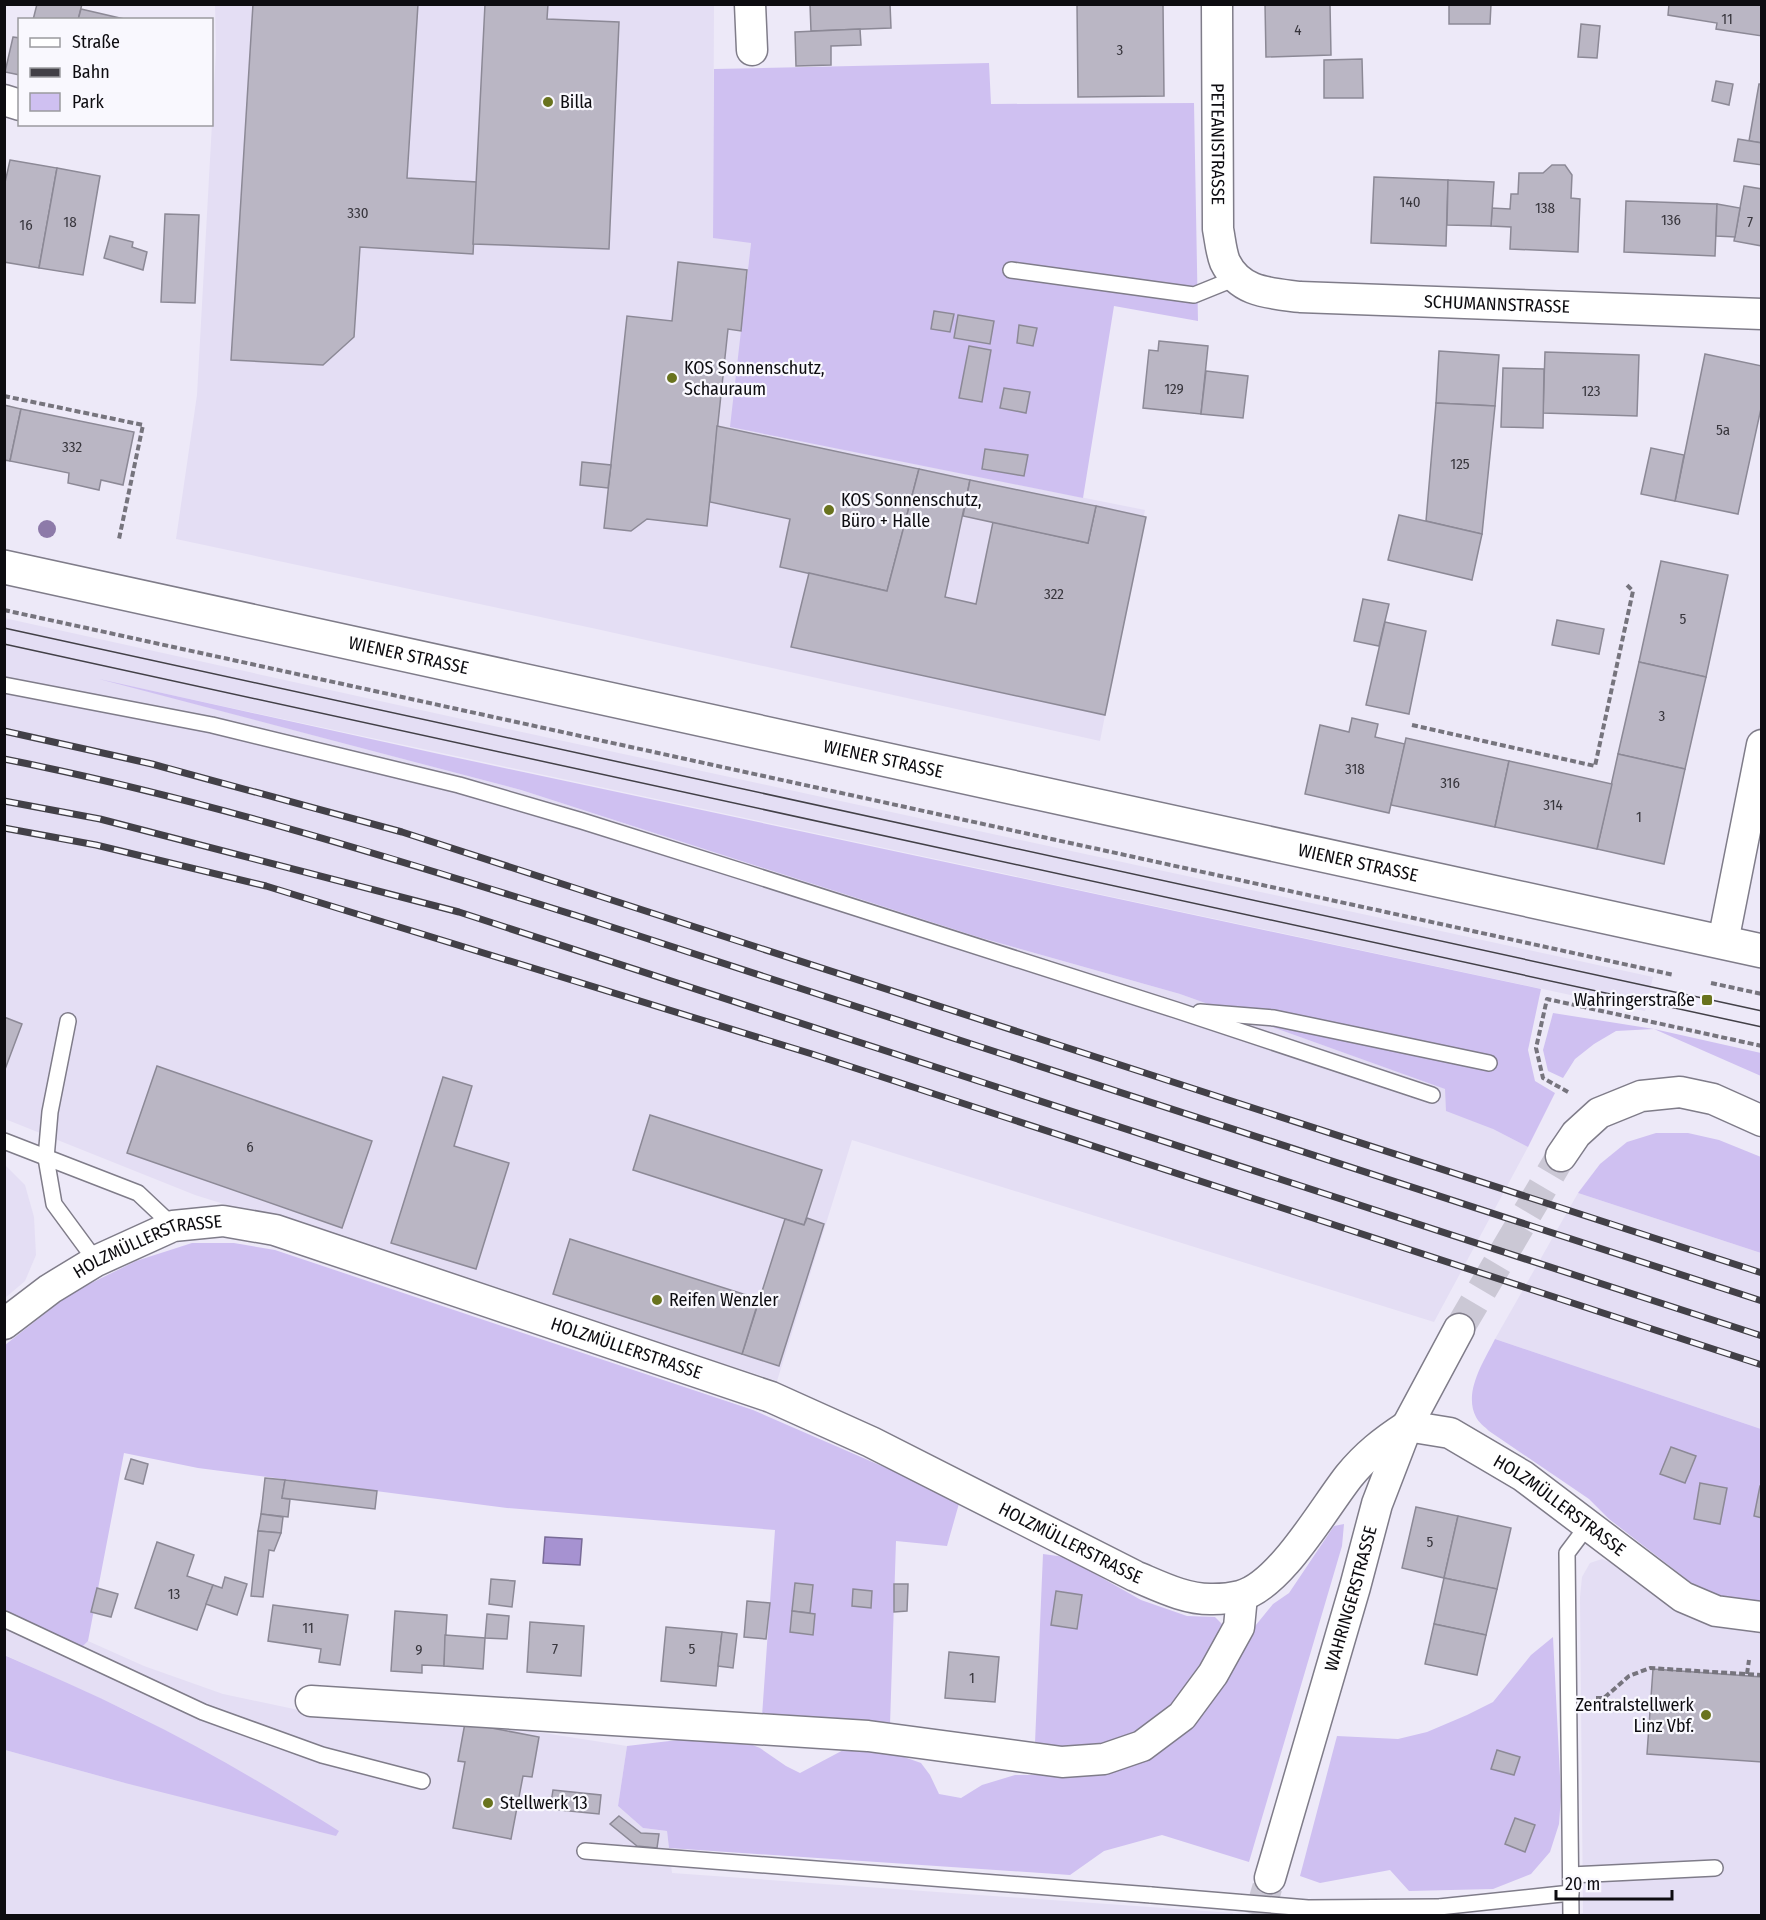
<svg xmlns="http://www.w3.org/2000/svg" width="1766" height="1920" font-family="'Fira Sans Condensed',sans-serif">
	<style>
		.built { fill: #e4def4 }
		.green { fill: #cfc0f1 }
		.water { fill: #a692d1; stroke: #786a97; stroke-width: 1.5 }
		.building { fill: #bab6c4; stroke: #8c8996; stroke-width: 1.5 }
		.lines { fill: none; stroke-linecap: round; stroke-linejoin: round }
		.street-tunnel { stroke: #cbc8d5; stroke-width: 30; stroke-dasharray: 30 15; stroke-linecap: butt }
		.lane-casing { stroke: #7f7c89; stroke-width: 18 }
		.street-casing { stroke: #7f7c89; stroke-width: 33 }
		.primary-casing { stroke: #7f7c89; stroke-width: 36 }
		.path { stroke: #76747d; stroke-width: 4; stroke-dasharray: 6 3; stroke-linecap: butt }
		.lane { stroke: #fff; stroke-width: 15 }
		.street { stroke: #fff; stroke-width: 30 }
		.primary { stroke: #fff; stroke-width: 33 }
		.tram { stroke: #424047; stroke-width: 1.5 }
		.rail-casing { stroke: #424047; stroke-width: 7 }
		.rail { stroke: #f9f8fe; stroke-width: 4.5; stroke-dasharray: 14; stroke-linecap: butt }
		.lane-bridge-casing { stroke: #7f7c89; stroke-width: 18; stroke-linecap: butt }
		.lane-bridge { stroke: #fff; stroke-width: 15 }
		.tree { fill: #8d7aa9 }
		.poi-dot { fill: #69731e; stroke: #f9f8fe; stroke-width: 2 }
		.labels { text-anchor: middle; stroke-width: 4.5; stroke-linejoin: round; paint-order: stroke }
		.number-label { font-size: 15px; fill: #38363d }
		.poi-label { font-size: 18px; fill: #0d0c10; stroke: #f9f8fe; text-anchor: start }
		.street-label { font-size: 18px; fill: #0d0c10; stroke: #f9f8fe }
	</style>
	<rect width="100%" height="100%" fill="#ede9f8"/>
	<g class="built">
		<path d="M215,4l499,1 -1,232 38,5 -20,185 414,83 -45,231 -508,-113 -416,-89 21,-144 19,-344z"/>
		<path d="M4,618l444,98 1205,261 -8,34 -1525,-327 401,106 457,147 202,57 266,95 47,40 35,18 -94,175 -582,-182 -75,241 -395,-128 -187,-58 -190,-76z"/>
		<path d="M5,1165l20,20 9,32 2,38 -11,26 -20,17z"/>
		<path d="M1578,1193l183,60v176l-266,-90z"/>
		<path d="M1602,1559l17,7 36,30 34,22 32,9 40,3v285l-193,1 15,-3 -3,-316 2,-20 8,-14z"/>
		<path d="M5,1628l67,29 16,-16 56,25 79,28 85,18 158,9 161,25 -9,60 25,22 24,3 5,42 561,40 -1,3 -1227,-1v-165l120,33 66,-39 -57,-30 -129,-59z"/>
	</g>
	<g class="green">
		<path d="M989,63l2,41 203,-1 4,218 -84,-15 -31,192 -353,-71 21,-184 -38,-5 1,-169z"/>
		<path d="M99,679l340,75 1102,235 -13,61 7,31 20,12 -27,54 -35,-18 -47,-18 -1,-22 -265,-95 -202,-57 -457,-147z"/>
		<path d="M1553,1013l101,16 107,24v23l-107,-47 -38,2 -22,13 -19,15 -12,19 -15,-7 -5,-21z"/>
		<path d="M1656,1133h32l31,7 42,17v96l-183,-60 22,-29 27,-22z"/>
		<path d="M192,1243h42l41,7 478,160 207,90 -13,46 -51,-5 -6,184 -128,-9 13,-186 -268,-22 -309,-40 -74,-15 -36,188 -16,16 -67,-29v-283l66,-52 65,-32z"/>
		<path d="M1495,1339l266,90v173l-27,-1 -36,-13 -89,-69 -20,-20 -100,-68c-4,-4 -11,-9 -13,-14 -13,-25 8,-56 19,-78z"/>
		<path d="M1344,1524l-2,22 -93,316 -87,-27 -58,16 -34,24 -401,-27 -2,-17 -24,-3 -25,-22 9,-60 51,-6 57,-2 25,10 26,18 14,7 49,-26h27l45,16 9,12 9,19 22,4 21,-13 33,-10h52l58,-6 46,-25 46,-50 34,-63 22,-27 16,-11 45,-67z"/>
		<path d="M1043,1554l22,3 76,43 46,16 28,1 9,9 -1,13 -62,82 -32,19 -39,10 -55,-7z"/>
		<path d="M1553,1637l8,159 -2,28 -9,28 -19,22 -38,15 -84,2 -19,-21 -70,13 -20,-7 37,-140 61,3 29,-7 40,-17 26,-13 38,-47z"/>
		<path d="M4,1655c43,19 87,38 129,59 71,34 139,75 206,117l-3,5 -211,-53 -120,-33z"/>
	</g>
	<path class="water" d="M545,1537l37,2 -2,26 -37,-2z"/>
	<g class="building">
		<path d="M37,4h45l-4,16h-45z"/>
		<path d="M253,4h165l-11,174 70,4 -4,72 -113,-7 -6,90 -31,28 -92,-5z"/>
		<path d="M485,4h63l-1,15 72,3 -10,227 -136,-5z"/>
		<path d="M810,4h80l1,24 -80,3z"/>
		<path d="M1077,4h86l1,92 -86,1z"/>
		<path d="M1265,4h65l1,51 -65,2z"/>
		<path d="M1449,4h42l-1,20h-41z"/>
		<path d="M1669,4h93v32l-46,-7 1,-6 -49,-8z"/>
		<path d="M81,9l43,10 -1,1h-45z"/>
		<path d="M1581,24l19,2 -3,32 -19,-1z"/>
		<path d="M860,29l1,16 -30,1v19l-35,1 -1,-34z"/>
		<path d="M13,37l7,1v37l-15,-3z"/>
		<path d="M1362,59l1,39h-39v-38z"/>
		<path d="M1716,81l17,3 -4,21 -17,-4z"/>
		<path d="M1759,84h3v59l-13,-2z"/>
		<path d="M1738,139l24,4v22l-28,-4z"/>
		<path d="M10,160l47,8 -18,100 -35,-6v-75z"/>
		<path d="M1552,165h13l7,10 -1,23 9,1 -2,53 -68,-3 1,-22 -20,-1 1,-18 18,1 1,-15h7l1,-21h24z"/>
		<path d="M57,168l43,8 -17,99 -44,-7z"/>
		<path d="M1374,177l74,3 -2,66 -75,-3z"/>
		<path d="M1448,180l46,2 -3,44 -44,-1z"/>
		<path d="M1744,186l18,3v57l-28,-5z"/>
		<path d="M1626,201l91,3 -2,52 -91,-4z"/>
		<path d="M1717,204l23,4 -5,29 -19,-1z"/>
		<path d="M165,214l34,1 -4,88 -34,-1z"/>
		<path d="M110,236l23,6 -1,5 15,5 -4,18 -39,-12z"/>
		<path d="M678,262l69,8 -6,61 -13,-2 -21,197 -60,-7 -16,12 -27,-3 23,-212 45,5z"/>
		<path d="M934,311l20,3 -4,18 -19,-3z"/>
		<path d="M958,315l36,6 -4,23 -36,-6z"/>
		<path d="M1019,325l18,3 -4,18 -16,-3z"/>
		<path d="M1159,341l49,5 -7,68 -58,-6 6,-58 9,1z"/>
		<path d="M969,346l22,4 -9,52 -23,-4z"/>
		<path d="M1439,351l60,4 -4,51 -59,-3z"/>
		<path d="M1545,352l94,3 -2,61 -94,-3z"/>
		<path d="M1705,354l57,12v38l-24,110 -63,-13z"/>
		<path d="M1503,368l41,1 -1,59 -42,-1z"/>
		<path d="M1206,371l42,5 -5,42 -42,-4z"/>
		<path d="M1004,388l26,4 -4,21 -26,-5z"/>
		<path d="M1436,403l59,3 -13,128 -56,-13z"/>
		<path d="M4,405l17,4 -11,52 -6,-1z"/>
		<path d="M21,409l113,23 -11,53 -22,-5 -2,10 -31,-7 1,-10 -59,-12z"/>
		<path d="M717,426l202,43 -32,122 -107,-24 10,-48 -80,-17z"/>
		<path d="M1651,448l33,7 -9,46 -34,-7z"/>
		<path d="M985,449l43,6 -4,21 -42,-7z"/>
		<path d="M582,462l29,3 -3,23 -28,-3z"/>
		<path d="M919,469l51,11 -25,117 31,7 17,-82 95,21 8,-37 50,11 -41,198 -314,-68 18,-74 78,18z"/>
		<path d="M970,480l126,26 -8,37 -125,-27z"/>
		<path d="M1399,515l83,19 -10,46 -84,-20z"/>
		<path d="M1661,561l67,14 -22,102 -67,-15z"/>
		<path d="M1363,599l26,5 -10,42 -25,-5z"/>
		<path d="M1557,620l47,9 -5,25 -47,-9z"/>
		<path d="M1385,622l41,9 -17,83 -43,-9z"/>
		<path d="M1639,662l67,15 -21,92 -67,-15z"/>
		<path d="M1352,718l26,6 -3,13 30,7 -16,69 -84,-19 15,-69 29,7z"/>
		<path d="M1406,738l103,23 -14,66 -104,-22z"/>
		<path d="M1618,754l67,15 -21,95 -67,-15z"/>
		<path d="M1509,761l103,23 -15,65 -102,-22z"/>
		<path d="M4,1017l18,7 -18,48z"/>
		<path d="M157,1066l215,75 -30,87 -215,-75z"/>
		<path d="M443,1077l29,9 -18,60 55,17 -33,106 -85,-26z"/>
		<path d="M650,1115l172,55 -18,55 -171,-55z"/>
		<path d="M807,1218l17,6 -45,142 -37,-12 43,-135 19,6z"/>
		<path d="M570,1239l189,60 -17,55 -189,-60z"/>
		<path d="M1671,1447l25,9 -11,27 -25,-9z"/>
		<path d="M131,1459l17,5 -5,20 -18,-5z"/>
		<path d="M265,1478l20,2 -3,18 8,1 -2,18 -27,-3z"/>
		<path d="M285,1480l92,11 -2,18 -93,-11z"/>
		<path d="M1700,1483l27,5 -7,36 -26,-5z"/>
		<path d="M1760,1486h2v32l-8,-2z"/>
		<path d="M1416,1507l42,9 -14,62 -42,-10z"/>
		<path d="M261,1514l22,3 -2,16 -23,-2z"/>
		<path d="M1458,1516l53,12 -14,61 -53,-11z"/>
		<path d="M258,1531l23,2 -7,18 -5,-1 -6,47 -12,-1z"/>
		<path d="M157,1542l37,13 -7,21 26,9 -16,45 -62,-22z"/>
		<path d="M225,1577l22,7 -10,31 -31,-11 7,-19 9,3z"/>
		<path d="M1444,1578l53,11 -11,46 -52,-11z"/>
		<path d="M491,1579l24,2 -3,26 -23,-3z"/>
		<path d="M795,1583l18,2 -3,28 -18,-2z"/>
		<path d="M894,1584h14l-1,27 -13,1z"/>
		<path d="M97,1588l21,6 -7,23 -20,-5z"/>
		<path d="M853,1589l19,2 -1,17 -19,-2z"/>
		<path d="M1056,1591l26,4 -5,34 -26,-4z"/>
		<path d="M747,1601l23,2 -4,36 -22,-2z"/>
		<path d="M273,1605l75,10 -8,50 -21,-3 2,-13 -53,-8z"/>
		<path d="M395,1611l52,4 -3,51 -22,-1v8l-31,-2z"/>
		<path d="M792,1611l23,3 -2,21 -23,-3z"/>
		<path d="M487,1614l22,2 -2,23 -22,-1z"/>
		<path d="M530,1622l54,4 -3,50 -54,-4z"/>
		<path d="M1434,1624l52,11 -9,40 -52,-11z"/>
		<path d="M666,1627l56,5 -6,54 -55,-5z"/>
		<path d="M722,1632l15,2 -4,34 -15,-2z"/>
		<path d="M445,1635l40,3 -2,31 -39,-3z"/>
		<path d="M949,1652l50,5 -4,45 -50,-4z"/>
		<path d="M1653,1669l109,8v85l-115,-8z"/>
		<path d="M465,1723l74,14 -7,40 -9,-1 -12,63 -58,-11 12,-66 -7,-1z"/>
		<path d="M1497,1750l23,7 -6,18 -23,-6z"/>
		<path d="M553,1790l48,5 -2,19 -49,-5z"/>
		<path d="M619,1816l22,17 18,1 -2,14 -20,-2 -27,-22z"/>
		<path d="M1515,1818l20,7 -10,27 -20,-8z"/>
	</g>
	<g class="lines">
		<g class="street-tunnel">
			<path d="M1459,1329l102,-173"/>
			<path d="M1259,1916l11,-38"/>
		</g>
		<defs>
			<g id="lane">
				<path d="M1011,270l183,25 42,-17"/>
				<path d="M4,685l208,40 247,60 123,36 162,51 432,138 256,85"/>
				<path d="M1200,1012l74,6 215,45"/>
				<path d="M68,1021l-18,91 -4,46 8,46 42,57"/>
				<path d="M4,1141l134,52 35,33"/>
				<path d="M4,1619l199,93 119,43 100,26"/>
				<path d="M585,1851l566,44"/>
				<path d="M1571,1875l144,-7"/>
				<path d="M1439,1907l132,-14"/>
				<path d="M1571,1916l-4,-363 21,-28"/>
			</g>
			<g id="street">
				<path d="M750,4l2,46"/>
				<path id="s1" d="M1217,4l1,225c2,10 3,23 7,33 15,31 45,31 75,35l462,17"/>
				<path d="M4,100l16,5"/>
				<path d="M1723,942l39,-197"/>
				<path d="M1561,1156l15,-22 23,-21 42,-17 39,-4 33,7 49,22"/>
				<path id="s2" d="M4,1324l46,-35 46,-28 77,-35 50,-5 52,9 496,167 100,45 264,134c24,10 51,24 78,23 8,0 19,-1 27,-3 40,-10 83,-87 109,-120 17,-21 35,-35 58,-50l43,7 73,43 160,121 33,14 46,6"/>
				<path d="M311,1701l557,35 194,26 42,-3 38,-13 40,-30 31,-42 26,-47 3,-31"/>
				<path id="s3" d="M1270,1878l85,-291 22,-83 30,-78 52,-97"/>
			</g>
			<g id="primary">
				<path id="s4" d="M4,567l1758,384"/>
			</g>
		</defs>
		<use href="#lane" class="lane-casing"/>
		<use href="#street" class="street-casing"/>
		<use href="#primary" class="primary-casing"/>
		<g class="path">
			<path d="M4,396l139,29 -24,114"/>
			<path d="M4,610l1670,365"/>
			<path d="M1412,725l183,41 38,-175 -7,-7"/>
			<path d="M1711,983l51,11"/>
			<path d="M1568,1092l-25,-14 -7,-30 11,-49 215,47"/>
			<path d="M1747,1674l2,-14"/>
			<path d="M1596,1698h8l25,-22 21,-8 112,7"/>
		</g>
		<use href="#lane" class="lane"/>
		<use href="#street" class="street"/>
		<use href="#primary" class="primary"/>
		<g class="tram">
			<path d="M4,628l1758,383"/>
			<path d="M4,644l1758,383"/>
		</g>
		<defs>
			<g id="rail">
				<path d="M4,731l148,33 250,68 1360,441"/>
				<path d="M4,759c198,39 391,100 583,160l1175,382"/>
				<path d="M4,801l96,18 359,93 1303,424"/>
				<path d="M4,828l92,17 170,41 546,168 950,311"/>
			</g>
		</defs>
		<use href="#rail" class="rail-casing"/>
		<use href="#rail" class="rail"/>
		<defs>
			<path id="lane-bridge" d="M1151,1895l157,13 131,-1"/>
		</defs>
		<use href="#lane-bridge" class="lane-bridge-casing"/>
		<use href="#lane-bridge" class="lane-bridge"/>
	</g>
	<circle class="tree" cx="47" cy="529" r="9"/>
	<g class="poi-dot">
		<circle cx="548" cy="102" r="6"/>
		<circle cx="672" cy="378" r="6"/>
		<circle cx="829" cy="510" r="6"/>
		<rect x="1701" y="994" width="12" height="12" rx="3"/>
		<circle cx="657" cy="1300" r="6"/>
		<circle cx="1706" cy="1715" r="6"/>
		<circle cx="488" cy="1803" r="6"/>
	</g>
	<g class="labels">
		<g class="number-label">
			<text x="1727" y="24">11</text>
			<text x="1298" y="35">4</text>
			<text x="1120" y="55">3</text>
			<text x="1410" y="207">140</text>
			<text x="1545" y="213">138</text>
			<text x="358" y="218">330</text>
			<text x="1671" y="225">136</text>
			<text x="70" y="227">18</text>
			<text x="1750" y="227">7</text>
			<text x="26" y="230">16</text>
			<text x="1174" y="394">129</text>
			<text x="1591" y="396">123</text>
			<text x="1723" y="435">5a</text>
			<text x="72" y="452">332</text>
			<text x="1460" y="469">125</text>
			<text x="1054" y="599">322</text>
			<text x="1683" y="624">5</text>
			<text x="1662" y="721">3</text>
			<text x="1355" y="774">318</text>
			<text x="1450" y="788">316</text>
			<text x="1553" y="810">314</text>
			<text x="1639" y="822">1</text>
			<text x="250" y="1152">6</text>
			<text x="1430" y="1547">5</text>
			<text x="174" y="1599">13</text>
			<text x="308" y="1633">11</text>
			<text x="555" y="1654">7</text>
			<text x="692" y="1654">5</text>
			<text x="419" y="1655">9</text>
			<text x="972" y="1683">1</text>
		</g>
		<g class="poi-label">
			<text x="560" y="108">Billa</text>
			<text x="684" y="374">KOS Sonnenschutz,<tspan x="684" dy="21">Schauraum</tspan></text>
			<text x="841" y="506">KOS Sonnenschutz,<tspan x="841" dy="21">Büro + Halle</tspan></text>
			<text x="1695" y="1006" text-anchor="end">Wahringerstraße</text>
			<text x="669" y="1306">Reifen Wenzler</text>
			<text x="1694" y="1711" text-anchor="end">Zentralstellwerk<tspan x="1694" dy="21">Linz Vbf.</tspan></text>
			<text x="500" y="1809">Stellwerk 13</text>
		</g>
		<g class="street-label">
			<text dy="6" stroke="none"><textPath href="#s1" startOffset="140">PETEANISTRASSE</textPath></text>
			<text dy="6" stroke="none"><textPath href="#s1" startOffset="543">SCHUMANNSTRASSE</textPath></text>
			<text dy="6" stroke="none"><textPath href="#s4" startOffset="414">WIENER STRASSE</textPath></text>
			<text dy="6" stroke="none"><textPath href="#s4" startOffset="900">WIENER STRASSE</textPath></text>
			<text dy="6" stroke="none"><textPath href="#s4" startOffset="1386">WIENER STRASSE</textPath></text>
			<text dy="6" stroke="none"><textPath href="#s2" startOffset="166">HOLZMÜLLERSTRASSE</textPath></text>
			<text dy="6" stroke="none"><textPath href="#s2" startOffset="670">HOLZMÜLLERSTRASSE</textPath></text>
			<text dy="6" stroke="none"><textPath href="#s2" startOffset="1754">HOLZMÜLLERSTRASSE</textPath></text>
			<text dy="6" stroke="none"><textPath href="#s2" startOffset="1156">HOLZMÜLLERSTRASSE</textPath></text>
			<text dy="6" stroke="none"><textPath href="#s3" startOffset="291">WAHRINGERSTRASSE</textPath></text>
		</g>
	</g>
	<rect width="1766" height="1920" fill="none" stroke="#0d0c10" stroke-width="12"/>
	<rect x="18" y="18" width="195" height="108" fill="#f9f8fe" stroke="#9b9a9f" stroke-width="1.5"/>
	<rect x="30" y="38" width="30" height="9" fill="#ffffff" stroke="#9b9a9f" stroke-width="1.5"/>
	<text x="72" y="48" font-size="18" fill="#0d0c10">Straße</text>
	<rect x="30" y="68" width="30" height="9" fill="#424047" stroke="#9b9a9f" stroke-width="1.5"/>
	<text x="72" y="78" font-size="18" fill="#0d0c10">Bahn</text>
	<rect x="30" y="93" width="30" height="18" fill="#cfc0f1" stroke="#9b9a9f" stroke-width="1.5"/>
	<text x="72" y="108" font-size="18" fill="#0d0c10">Park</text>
	<path d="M1556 1890v9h116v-9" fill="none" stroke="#0d0c10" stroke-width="3"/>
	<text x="1565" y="1890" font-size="18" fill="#0d0c10" stroke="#f9f8fe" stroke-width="4.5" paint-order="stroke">20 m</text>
</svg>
